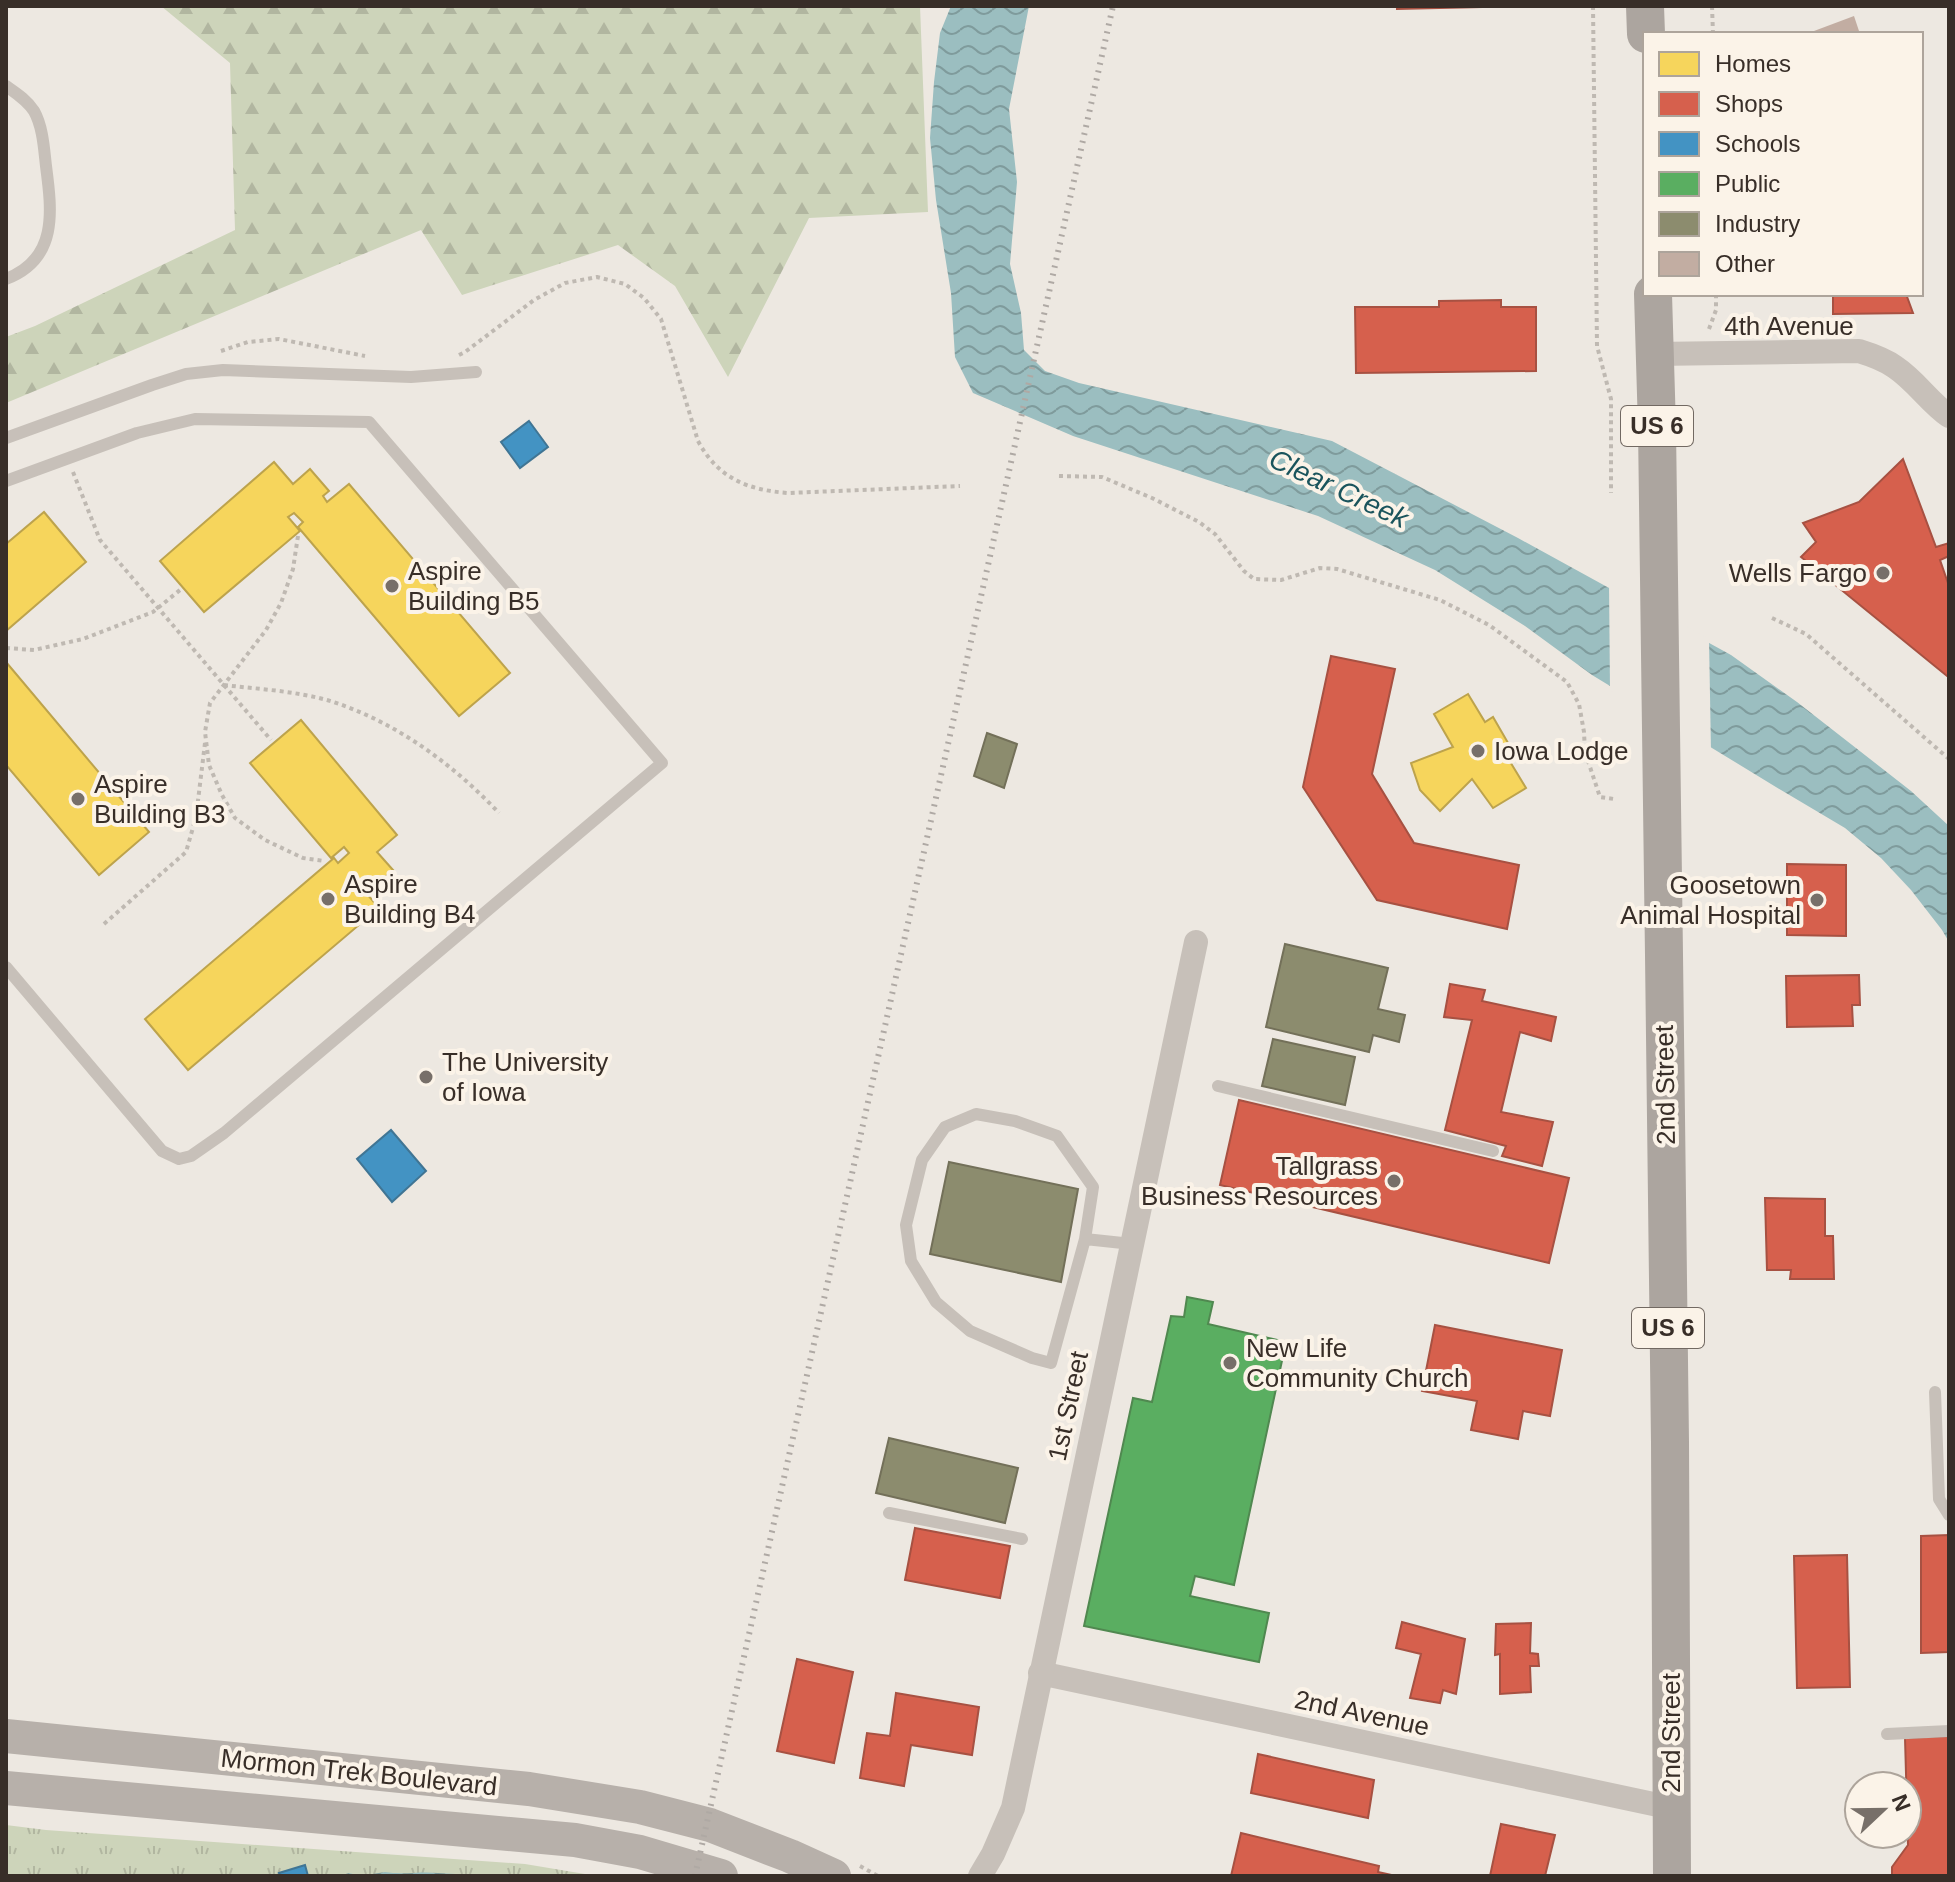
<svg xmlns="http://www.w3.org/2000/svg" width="1955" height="1882" font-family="Helvetica,sans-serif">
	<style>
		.grass { fill: url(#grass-tufts) }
		.forest { fill: url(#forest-firs) }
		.water { fill: url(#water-waves) }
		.pier { fill: #ede8e1 }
		.homes { fill: #f6d55c; stroke: #bda34c; stroke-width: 2 }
		.shops { fill: #d6604d; stroke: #a75142; stroke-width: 2 }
		.schools { fill: #4393c3; stroke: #407594; stroke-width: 2 }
		.public { fill: #5aae61; stroke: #508850; stroke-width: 2 }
		.industry { fill: #8c8c6e; stroke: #737059; stroke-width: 2 }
		.building { fill: #c2ada2 }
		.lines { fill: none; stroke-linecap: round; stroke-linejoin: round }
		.path { stroke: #bfb9b2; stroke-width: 4; stroke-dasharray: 4 4; stroke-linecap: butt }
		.lane { stroke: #c7c0b9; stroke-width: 12 }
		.street { stroke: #c7c0b9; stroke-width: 24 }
		.secondary { stroke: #b7b0aa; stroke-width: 34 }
		.primary { stroke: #aca59f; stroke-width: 38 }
		.rail { stroke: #afa9a4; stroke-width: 6; stroke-dasharray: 2 6; stroke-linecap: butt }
		.poi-dot { fill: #776f69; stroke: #fbf3e8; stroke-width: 3 }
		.labels { text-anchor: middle; stroke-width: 8; stroke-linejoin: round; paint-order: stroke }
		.shield { fill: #fbf3e8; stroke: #726962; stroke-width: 2 }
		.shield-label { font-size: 24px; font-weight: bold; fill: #382e28 }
		.street-label { font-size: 26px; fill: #382e28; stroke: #fbf3e8 }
		.poi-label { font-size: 26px; fill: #382e28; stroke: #fbf3e8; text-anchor: start }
		.water-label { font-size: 28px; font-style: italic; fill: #1a545c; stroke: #fbf3e8 }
	</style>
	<defs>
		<pattern id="grass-tufts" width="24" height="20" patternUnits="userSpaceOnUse" patternTransform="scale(2)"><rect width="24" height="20" fill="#cdd4ba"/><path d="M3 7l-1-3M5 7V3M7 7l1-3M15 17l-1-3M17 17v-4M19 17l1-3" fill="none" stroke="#b1b6a0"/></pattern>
		<pattern id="forest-firs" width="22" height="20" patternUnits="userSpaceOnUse" patternTransform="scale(2)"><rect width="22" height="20" fill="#cdd4ba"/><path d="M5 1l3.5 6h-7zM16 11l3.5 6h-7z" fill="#b1b6a0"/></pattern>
		<pattern id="water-waves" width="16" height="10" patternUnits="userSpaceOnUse" patternTransform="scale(2)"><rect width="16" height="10" fill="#9bbec0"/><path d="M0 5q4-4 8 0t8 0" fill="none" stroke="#7f9b9c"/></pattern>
	</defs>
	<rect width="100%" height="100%" fill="#ede8e1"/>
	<path class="grass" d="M6,1825l40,5 479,34 72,12h-591z"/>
	<path class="forest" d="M161,6h759l8,206 -119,6 -81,159 -53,-91 -57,-41 -156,50 -41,-65 -415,173v-66l29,-11 200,-96 -5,-167z"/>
	<g class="water">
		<path d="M951,6h78l-20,103 8,73 -7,82 11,49 3,37 21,21 34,12 253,58 186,97 213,117 66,47 114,89 38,35v116l-7,-12 -31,-40 -30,-32 -36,-30 -64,-38 -189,-115 -67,-49 -90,-56 -117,-54 -245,-80 -100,-43 -18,-36 -4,-64 -15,-93 -6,-62 4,-56 6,-49z"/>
		<path d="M385,1872c18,3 35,-1 53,1 23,2 48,0 72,3h-171l10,-3 11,3z"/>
	</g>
	<path class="pier" d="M1609,583l100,56 2,113 -101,-62z"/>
	<g class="homes">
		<path d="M274,462l19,22 17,-15 19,22 -6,5 4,6 22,-18 161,189 -51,43 -161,-189 5,-5 -9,-9 -6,4 12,14 -96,81 -44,-51z"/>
		<path d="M44,512l42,50 -80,69v-87z"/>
		<path d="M6,662l143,170 -50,43 -93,-110z"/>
		<path d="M1468,694l17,28 8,-5 22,38 -6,5 17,28 -33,20 -21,-29 -32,32 -20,-21 -9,-27 42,-16 -19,-33z"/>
		<path d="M301,720l96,115 -20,17 16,18 -23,20 -5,-7 -4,4 18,21 -191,162 -43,-51 189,-161 4,5 11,-10 -5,-6 -13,11 -81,-95z"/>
	</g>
	<g class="shops">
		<path d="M1397,6h130l-130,3z"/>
		<path d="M1833,294h73l7,19 -80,1z"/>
		<path d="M1501,300v7h35v64l-180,2 -1,-66h84v-6z"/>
		<path d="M1903,459l33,88 13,-4v13l-9,4 9,26v88l-2,2 -146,-119 15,-15 -13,-19 56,-21z"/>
		<path d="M1331,656l64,13 -23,105 42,69 105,22 -12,64 -130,-29 -74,-113z"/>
		<path d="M1787,864l59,1v71l-59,-1z"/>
		<path d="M1859,975l1,30h-8l1,21 -66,1 -1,-51z"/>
		<path d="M1450,984l35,6 -3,11 74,16 -5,24 -31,-9 -19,80 52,10 -11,44 -40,-10 4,-10 -61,-16 27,-110 -28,-3z"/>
		<path d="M1239,1100l330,78 -20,85 -329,-78z"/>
		<path d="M1765,1198l60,1v37h8l1,43h-44l1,-9h-24z"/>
		<path d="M1435,1325l127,25 -12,66 -27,-5 -5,28 -47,-9 6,-29 -55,-10z"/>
		<path d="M915,1528l95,18 -10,52 -95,-18z"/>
		<path d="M1949,1535v117l-28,1v-117z"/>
		<path d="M1847,1555l3,132 -53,1 -3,-132z"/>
		<path d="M1402,1622l63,17 -9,55 -13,-4 -3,13 -30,-5 11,-44 -25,-6z"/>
		<path d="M1531,1623l-1,30 8,1 1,12h-9l1,26 -31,2v-40l-5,1 1,-31z"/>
		<path d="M797,1659l56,13 -19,91 -57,-12z"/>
		<path d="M896,1693l83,14 -7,48 -61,-10 -7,41 -44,-8 7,-45 23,3z"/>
		<path d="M1949,1736v140h-57v-9l16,-22 -3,-107z"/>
		<path d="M1258,1754l116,26 -6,38 -117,-25z"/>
		<path d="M1501,1824l54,11 -10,41h-55z"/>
		<path d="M1241,1833l138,33 -1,6 18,4h-165z"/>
	</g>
	<g class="schools">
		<path d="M529,421l19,26 -28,21 -19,-26z"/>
		<path d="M391,1130l35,41 -34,31 -35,-43z"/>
		<path d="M305,1865l3,11h-28l-1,-3z"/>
	</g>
	<path class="public" d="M1187,1297l26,5 -5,22 78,18 -52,243 -39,-9 -5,20 79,17 -10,49 -175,-36 49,-228 19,4 19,-86 13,1z"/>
	<g class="industry">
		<path d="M987,733l30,11 -13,44 -30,-12z"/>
		<path d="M1285,944l103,24 -10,41 27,6 -6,27 -26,-7 -4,17 -103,-25z"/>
		<path d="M1273,1039l82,18 -10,48 -83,-19z"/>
		<path d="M949,1162l129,27 -17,93 -131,-28z"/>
		<path d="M889,1438l129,30 -13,55 -129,-30z"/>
	</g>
	<path class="building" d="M1854,16l6,18h-54z"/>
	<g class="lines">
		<g class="path">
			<path d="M1593,6l4,340 14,53v94"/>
			<path d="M1712,6l1,28"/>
			<path d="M1709,329l7,-19v-16"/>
			<path d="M221,351l27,-9 31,-3 86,17"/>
			<path d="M459,355l6,-3 69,-52 31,-17 32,-6 28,7 19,14 17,21 37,122c20,37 49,49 90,52l172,-7"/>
			<path d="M73,472l27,68 171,200"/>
			<path d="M1059,476l43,1 50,21 47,24 16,12 29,37 10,8 27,1 39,-12 17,1 103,31 49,25 78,57 12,22 5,28 1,20 15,45 14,2"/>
			<path d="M298,536l-5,33 -12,34 -15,27 -56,73 -5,29 4,33 13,30 13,23 30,22 38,18 21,3"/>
			<path d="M1772,618l34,16 143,125"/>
			<path d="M6,648l28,2 49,-11 70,-27 27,-22"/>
			<path d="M224,685c34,4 70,6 103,15 66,20 125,63 172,113"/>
			<path d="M104,924l82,-72 10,-35 9,-74"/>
			<path d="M860,1866l18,10"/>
		</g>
		<g class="lane">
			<path d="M6,86c10,7 21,14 28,25 9,16 10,38 12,55 6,46 12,93 -40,113"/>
			<path d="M6,438l146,-53 34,-11 37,-4 188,7 65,-5"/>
			<path d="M6,481l131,-48 58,-14 174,3 293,341 -438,370 -33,23 -12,3 -17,-8 -156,-184"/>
			<path d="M1218,1086l275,65"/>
			<path d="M1085,1239l-34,124 -19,-5 -62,-27 -34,-29 -25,-41 -5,-36 16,-65 23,-33 31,-13 39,7 42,15 36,51 -8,52 47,5"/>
			<path d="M1935,1392l4,107 10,16"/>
			<path d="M889,1513l133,26"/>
			<path d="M1887,1734l62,-3"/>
		</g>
		<g class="street">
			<path d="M1654,354l205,-3c13,4 25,8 36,16 21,14 34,35 54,49"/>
			<path d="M1040,1673l632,135"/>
			<path d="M980,1876l13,-22 20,-46 183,-866"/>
		</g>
		<g class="secondary">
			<path d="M6,1736l523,53 111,18 70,18 80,31 44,20"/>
			<path d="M6,1788l569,52 65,12 81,24"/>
		</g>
		<g class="primary">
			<path d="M1645,6l1,28"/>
			<path d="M1653,294l4,134 7,527 6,487 2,434"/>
		</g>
		<path class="rail" d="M695,1876l418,-1870"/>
	</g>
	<g class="poi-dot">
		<circle cx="1883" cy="573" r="8"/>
		<circle cx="392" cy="586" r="8"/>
		<circle cx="1478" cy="751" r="8"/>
		<circle cx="78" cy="799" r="8"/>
		<circle cx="328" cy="899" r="8"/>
		<circle cx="1817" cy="900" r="8"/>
		<circle cx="426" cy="1077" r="8"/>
		<circle cx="1394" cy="1181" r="8"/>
		<circle cx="1230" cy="1363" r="8"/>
	</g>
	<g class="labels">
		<g class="shield">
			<rect x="1621" y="406" width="72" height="40" rx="6"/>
			<rect x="1632" y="1308" width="72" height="40" rx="6"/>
		</g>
		<g class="shield-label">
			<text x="1657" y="434">US 6</text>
			<text x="1668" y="1336">US 6</text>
		</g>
		<g class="street-label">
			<text x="1789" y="335">4th Avenue</text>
			<text transform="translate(1665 1085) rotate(-91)" y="9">2nd Street</text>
			<text transform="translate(1068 1406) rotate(-78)" y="9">1st Street</text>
			<text transform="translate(1362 1713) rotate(12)" y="9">2nd Avenue</text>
			<text transform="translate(1671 1733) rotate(-90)" y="9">2nd Street</text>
			<text transform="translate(359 1772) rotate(6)" y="9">Mormon Trek Boulevard</text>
		</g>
		<g class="poi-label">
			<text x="408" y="580">Aspire<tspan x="408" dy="30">Building B5</tspan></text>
			<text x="1867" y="582" text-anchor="end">Wells Fargo</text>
			<text x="1494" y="760">Iowa Lodge</text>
			<text x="94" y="793">Aspire<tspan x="94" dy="30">Building B3</tspan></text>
			<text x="344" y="893">Aspire<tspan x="344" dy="30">Building B4</tspan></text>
			<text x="1801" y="894" text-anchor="end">Goosetown<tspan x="1801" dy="30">Animal Hospital</tspan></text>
			<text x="442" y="1071">The University<tspan x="442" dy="30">of Iowa</tspan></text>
			<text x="1378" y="1175" text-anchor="end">Tallgrass<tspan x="1378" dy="30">Business Resources</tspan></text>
			<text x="1246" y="1357">New Life<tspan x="1246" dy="30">Community Church</tspan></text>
		</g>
		<g class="water-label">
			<text transform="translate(1339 488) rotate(25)" y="10">Clear Creek</text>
		</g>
	</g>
	<rect width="1955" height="1882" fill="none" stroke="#382e28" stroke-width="16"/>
	<rect x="1643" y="32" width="280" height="264" fill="#fbf3e8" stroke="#ada49b" stroke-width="2"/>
	<rect x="1659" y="52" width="40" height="24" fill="#f6d55c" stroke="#ada49b" stroke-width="2"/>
	<text x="1715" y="72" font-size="24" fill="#382e28">Homes</text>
	<rect x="1659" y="92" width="40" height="24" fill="#d6604d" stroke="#ada49b" stroke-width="2"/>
	<text x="1715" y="112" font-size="24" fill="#382e28">Shops</text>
	<rect x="1659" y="132" width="40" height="24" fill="#4393c3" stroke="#ada49b" stroke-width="2"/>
	<text x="1715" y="152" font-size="24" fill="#382e28">Schools</text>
	<rect x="1659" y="172" width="40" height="24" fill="#5aae61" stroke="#ada49b" stroke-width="2"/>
	<text x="1715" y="192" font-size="24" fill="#382e28">Public</text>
	<rect x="1659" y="212" width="40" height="24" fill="#8c8c6e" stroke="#ada49b" stroke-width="2"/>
	<text x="1715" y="232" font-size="24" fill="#382e28">Industry</text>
	<rect x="1659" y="252" width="40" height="24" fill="#c2ada2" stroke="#ada49b" stroke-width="2"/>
	<text x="1715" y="272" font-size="24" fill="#382e28">Other</text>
	<g transform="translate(1883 1810) rotate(68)"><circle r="38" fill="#fbf3e8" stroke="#ada49b" stroke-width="2"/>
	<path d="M0-6L14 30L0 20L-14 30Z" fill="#776f69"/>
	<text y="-12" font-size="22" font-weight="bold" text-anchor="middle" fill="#382e28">N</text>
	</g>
</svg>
